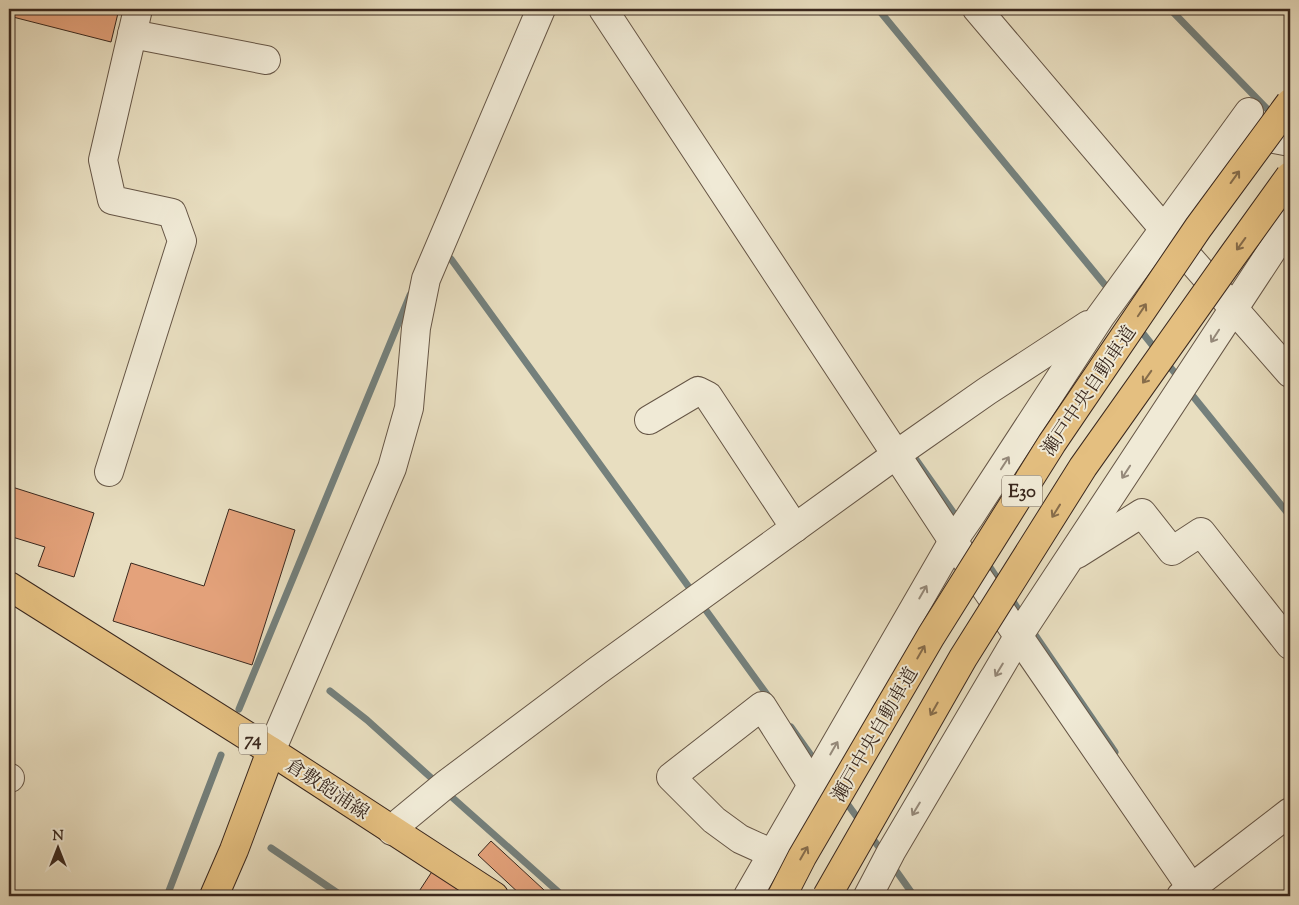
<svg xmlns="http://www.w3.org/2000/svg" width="1299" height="905" font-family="'Sorts Mill Goudy','Noto Serif JP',serif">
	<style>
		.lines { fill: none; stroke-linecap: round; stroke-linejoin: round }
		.stream { stroke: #74807c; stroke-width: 7 }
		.building { fill: #e4a27b; stroke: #3a281e }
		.minor-casing { stroke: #665646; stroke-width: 30 }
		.major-casing { stroke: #3a281e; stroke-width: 30 }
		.minor { stroke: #f0ead6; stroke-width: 28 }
		.major { stroke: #e4bf80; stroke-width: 28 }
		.highway-bridge-casing { stroke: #3a281e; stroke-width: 30; stroke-linecap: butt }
		.highway-bridge { stroke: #e4bf80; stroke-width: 28 }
		.oneway { stroke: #866c4a }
		.oneway2 { stroke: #95897a }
		.labels { text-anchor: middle; stroke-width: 4; stroke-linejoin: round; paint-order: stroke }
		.shield { fill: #f0ead6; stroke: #716255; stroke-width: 1 }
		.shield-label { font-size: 18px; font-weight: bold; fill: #3a281e }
		.street-label { font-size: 19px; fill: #3a281e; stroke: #f0ead6 }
	</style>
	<rect width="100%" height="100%" fill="#e8dec0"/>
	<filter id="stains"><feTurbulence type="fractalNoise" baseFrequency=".004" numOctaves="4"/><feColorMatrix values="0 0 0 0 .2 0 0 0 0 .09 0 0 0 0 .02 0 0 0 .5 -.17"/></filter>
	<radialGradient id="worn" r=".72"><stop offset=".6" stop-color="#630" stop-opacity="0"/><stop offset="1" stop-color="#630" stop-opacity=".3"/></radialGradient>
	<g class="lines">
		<g class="stream">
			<path d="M878,9l227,276"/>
			<path d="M1170,9l104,107"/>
			<path d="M451,259l240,331"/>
			<path d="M1137,326l20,25"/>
			<path d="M1165,361l10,12"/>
			<path d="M1188,390l102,126"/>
			<path d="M910,451l50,71"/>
			<path d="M985,560l16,24"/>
			<path d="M1009,595l14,22"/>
			<path d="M705,609l66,91"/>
			<path d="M1031,629l84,123"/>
			<path d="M330,691l37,29 71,64"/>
			<path d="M239,709l171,-414"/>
			<path d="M791,727l24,34"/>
			<path d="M445,791l118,105"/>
			<path d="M843,798l19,26"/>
			<path d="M870,835l14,19"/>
			<path d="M271,848l71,48"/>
			<path d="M892,865l22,31"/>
			<path d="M9,891l11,5"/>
			<path d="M167,896l54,-141"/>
		</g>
	</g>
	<g class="building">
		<path d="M9,9h110l-8,33 -102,-26z"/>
		<path d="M9,486l85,27 -20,64 -36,-11 7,-19 -36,-11z"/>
		<path d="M229,509l66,21 -43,135 -139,-44 18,-58 73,23z"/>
		<path d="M491,841l53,49 -6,6h-16l-44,-41z"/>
		<path d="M433,870l41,26h-58z"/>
	</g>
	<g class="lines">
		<defs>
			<g id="minor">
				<path d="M603,9l350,532 244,355"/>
				<path d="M977,9l186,219 127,145"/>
				<path d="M132,34l134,26"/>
				<path d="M1243,133l47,9"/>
				<path d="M649,420l49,-29 10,5 87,132"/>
				<path d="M109,472l73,-231 -10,-28 -60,-13 -9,-40 35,-151"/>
				<path d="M1077,554l65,-41 30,38 29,-19 89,113"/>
				<path d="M271,751l121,-283 17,-60 7,-80 10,-49 115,-270"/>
				<path d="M9,778h1"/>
				<path d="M392,831l7,-8 46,-38 152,-114 300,-217 90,-63 101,-66"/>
				<path d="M773,854l-33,-15 -26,-19 -43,-43 91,-71 50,79"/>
				<path d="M748,896l205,-355 16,-23 131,-201 149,-205"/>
				<path d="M868,896l23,-44 128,-217 271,-412"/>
				<path d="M1181,896l109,-84"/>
			</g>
			<g id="major">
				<path d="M9,586l262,165 223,145"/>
				<path d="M214,896l20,-46 37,-99"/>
			</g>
		</defs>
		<use href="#minor" class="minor-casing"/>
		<use href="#major" class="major-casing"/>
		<use href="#minor" class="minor"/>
		<use href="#major" class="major"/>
		<defs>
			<g id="highway-bridge">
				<path d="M782,896l20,-39 129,-221 121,-193 146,-215 92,-125"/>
				<path d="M827,896l136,-238 120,-191 148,-209 59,-82"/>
			</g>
		</defs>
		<use href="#highway-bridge" class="highway-bridge-casing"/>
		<use href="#highway-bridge" class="highway-bridge"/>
	</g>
	<defs><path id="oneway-shaft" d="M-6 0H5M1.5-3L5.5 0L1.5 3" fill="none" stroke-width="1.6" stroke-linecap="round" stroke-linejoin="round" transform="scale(1.25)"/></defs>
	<g class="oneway">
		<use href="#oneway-shaft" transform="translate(1235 177) rotate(-54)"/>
		<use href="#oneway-shaft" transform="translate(1241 244) rotate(126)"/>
		<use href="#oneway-shaft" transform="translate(1142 310) rotate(-56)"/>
		<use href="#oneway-shaft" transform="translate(1147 377) rotate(125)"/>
		<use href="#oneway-shaft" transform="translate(1056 511) rotate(122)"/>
		<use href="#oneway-shaft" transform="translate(921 652) rotate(-60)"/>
		<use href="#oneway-shaft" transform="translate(934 709) rotate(120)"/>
		<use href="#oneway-shaft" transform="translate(804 853) rotate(-60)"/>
	</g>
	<g class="oneway2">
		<use href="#oneway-shaft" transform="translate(1215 336) rotate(123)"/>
		<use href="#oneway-shaft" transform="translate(1005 463) rotate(-57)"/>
		<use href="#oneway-shaft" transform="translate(1126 472) rotate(123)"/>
		<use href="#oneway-shaft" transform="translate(923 592) rotate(-60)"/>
		<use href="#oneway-shaft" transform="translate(999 670) rotate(121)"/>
		<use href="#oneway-shaft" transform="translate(834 748) rotate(-60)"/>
		<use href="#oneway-shaft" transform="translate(916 809) rotate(121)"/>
	</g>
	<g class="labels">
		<g class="shield">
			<rect x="1002" y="475.5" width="40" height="31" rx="4"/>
			<rect x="239" y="723.5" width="28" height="31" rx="4"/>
		</g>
		<g class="shield-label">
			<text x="1022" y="497">E30</text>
			<text x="253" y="745">74</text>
		</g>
		<g class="street-label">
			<text transform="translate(1088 390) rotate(-56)" y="7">瀬戸中央自動車道</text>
			<text transform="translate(874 734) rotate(-60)" y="7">瀬戸中央自動車道</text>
			<text transform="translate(328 788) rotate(33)" y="7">倉敷飽浦線</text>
		</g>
	</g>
	<rect width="1299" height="905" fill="none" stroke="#e8dec0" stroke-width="30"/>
	<rect x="10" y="10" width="1279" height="885" fill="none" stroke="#3a281e" stroke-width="2.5"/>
	<rect x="15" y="15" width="1269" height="875" fill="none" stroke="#3a281e"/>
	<g transform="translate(58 848)" stroke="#f0ead6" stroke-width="4" paint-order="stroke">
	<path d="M0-4L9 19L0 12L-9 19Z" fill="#3a281e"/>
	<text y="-8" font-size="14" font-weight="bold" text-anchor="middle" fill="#3a281e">N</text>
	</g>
	<rect width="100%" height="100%" filter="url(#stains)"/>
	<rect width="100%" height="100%" fill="url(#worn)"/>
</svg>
